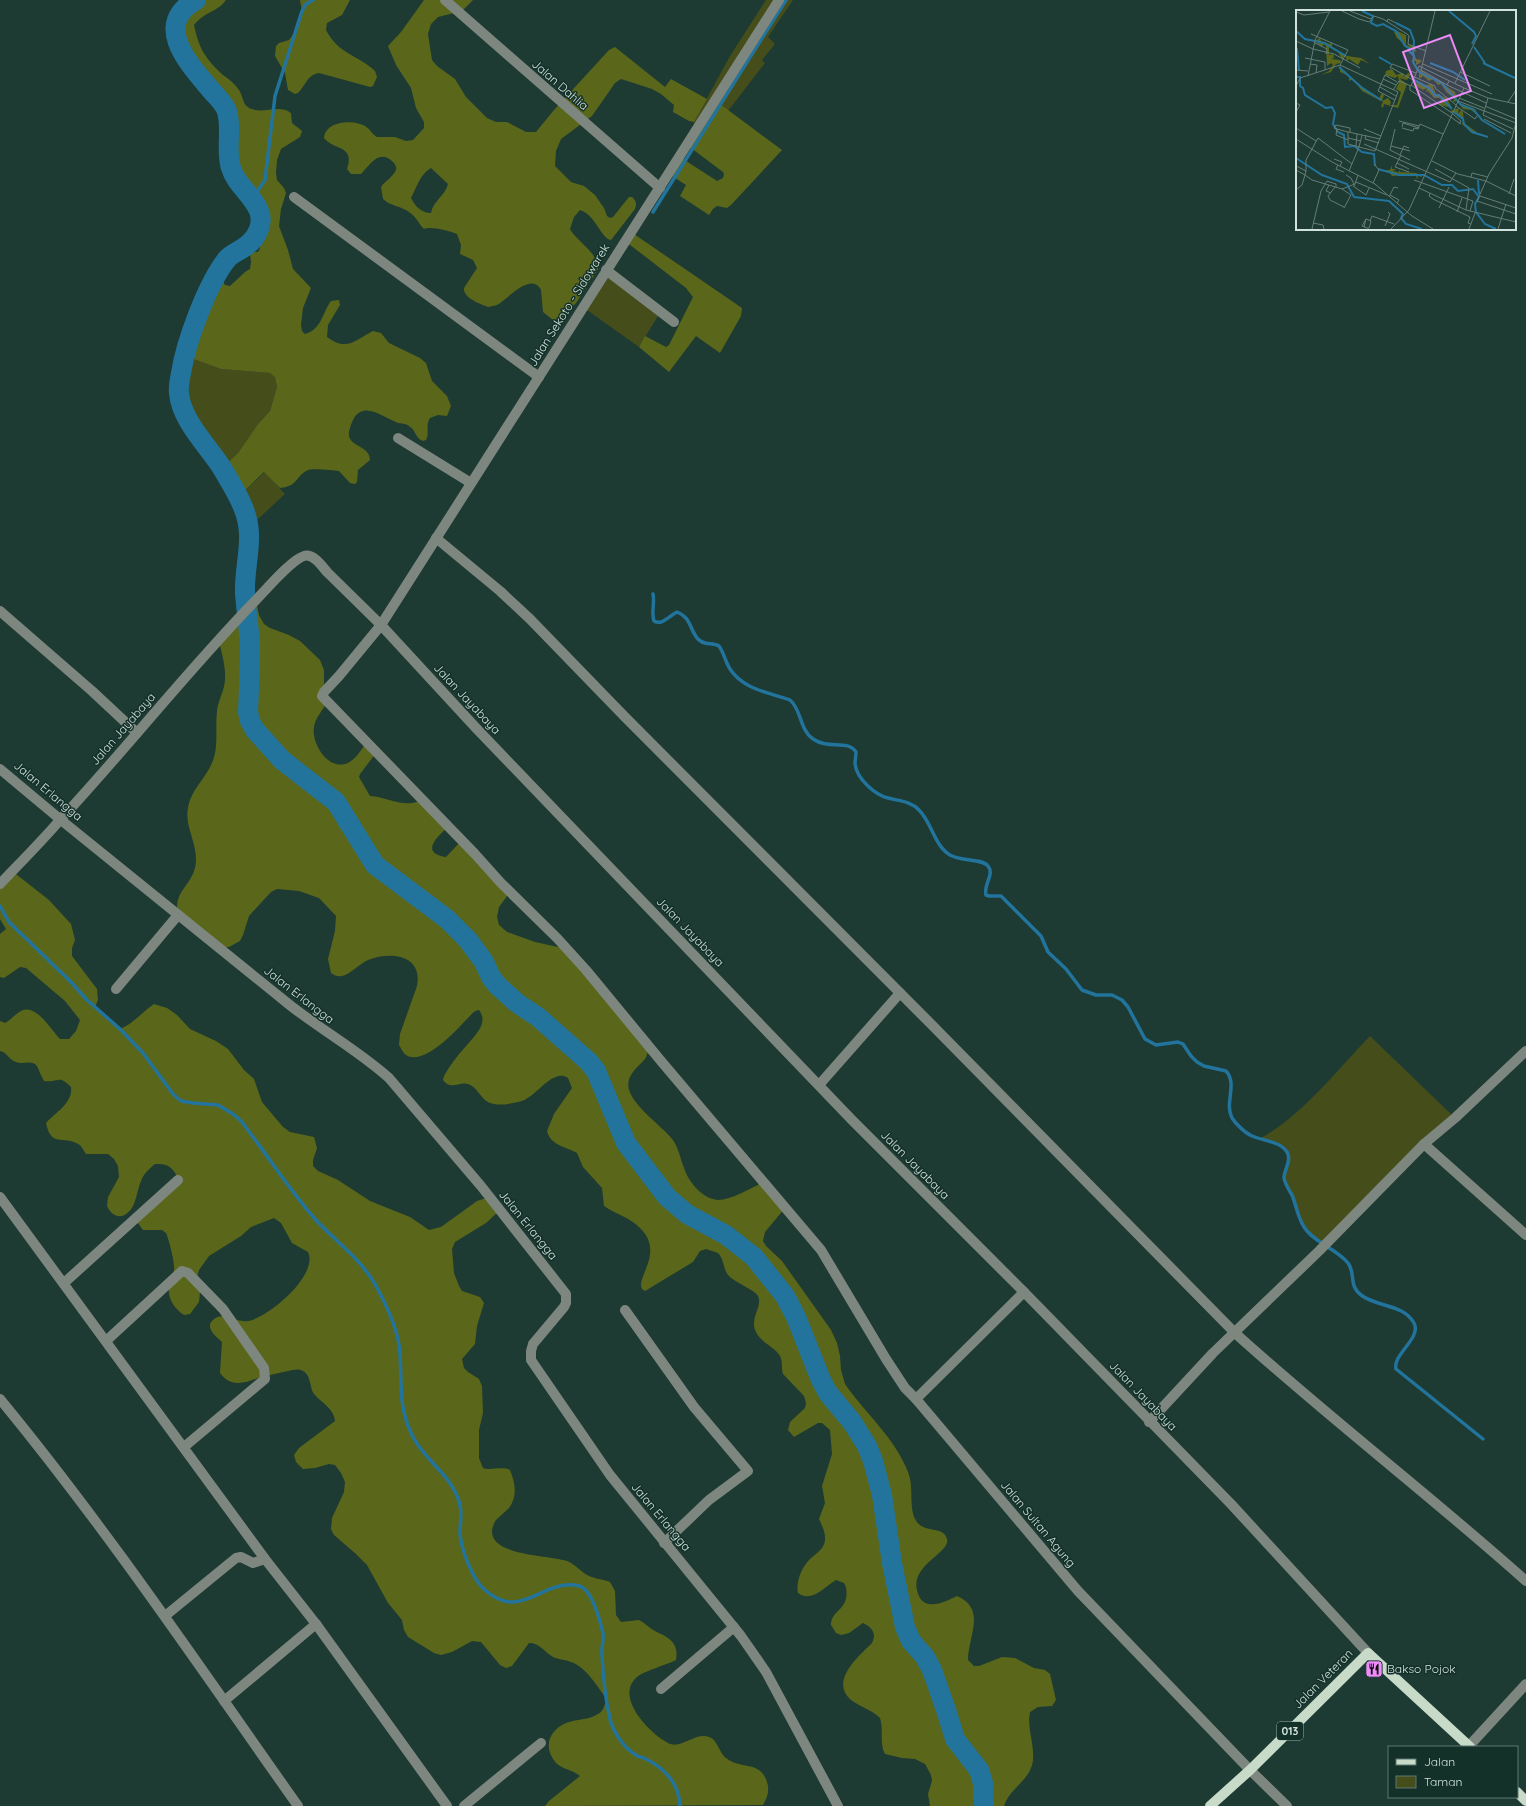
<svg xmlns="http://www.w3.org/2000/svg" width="1526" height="1806" font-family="Quicksand,sans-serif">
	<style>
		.green { fill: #454e1b }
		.forest { fill: #5a671b; fill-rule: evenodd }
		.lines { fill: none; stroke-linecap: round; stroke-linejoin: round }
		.stream { stroke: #22749d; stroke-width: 3.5 }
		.river { stroke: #22749d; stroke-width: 20 }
		.minor { stroke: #7e877f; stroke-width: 10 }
		.major { stroke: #c8dbc9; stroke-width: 10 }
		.labels { text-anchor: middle; stroke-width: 3; stroke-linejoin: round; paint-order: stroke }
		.shield { fill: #133029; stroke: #98aca6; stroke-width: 1 }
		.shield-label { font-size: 11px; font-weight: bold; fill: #d1e1dc }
		.street-label { font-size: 12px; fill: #d1e1dc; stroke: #133029 }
		.poi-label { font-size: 12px; fill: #d1e1dc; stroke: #133029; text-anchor: start }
		.inset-river { fill: none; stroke: #22749d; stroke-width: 2 }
		.inset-road { fill: none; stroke: #657d77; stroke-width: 1 }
		.view { fill: #ed8cf9; fill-opacity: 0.15; stroke: #ed8cf9; stroke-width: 2 }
		.inset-edge { fill: none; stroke: #d1e1dc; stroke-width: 2 }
	</style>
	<rect width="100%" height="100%" fill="#1d3a33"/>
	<g class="green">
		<path d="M766,0h27l-25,37 7,7 -13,16 3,3 -37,48 -12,-10 -22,33v-12l36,-66z"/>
		<path d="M609,276l49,40 -19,31 -52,-37z"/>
		<path d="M185,356l36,13 49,4 5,3 2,11 -7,24 -12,13 -20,29 -16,15c-14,-19 -42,-50 -43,-75 -1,-13 3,-25 6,-37z"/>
		<path d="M265,472l20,22 -28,26 -8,4 -6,-18 -5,-9z"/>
		<path d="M1370,1036l85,82 -134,125 -14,-12 -6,-10 -17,-42 5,-23 -2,-5 -8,-6 -20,-6c42,-22 78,-69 111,-103z"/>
	</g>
	<g class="forest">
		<path d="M196,0h30c-8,12 -21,11 -32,25 5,24 11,33 29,50 6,4 12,9 16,15 5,8 3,16 13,19 12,5 27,-5 39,4l1,10 10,8 -2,6 -19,12 -4,11 -1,13 1,7 7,8 2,5 -5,16 -2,17 9,24 5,19 18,19 -8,20 -2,17 1,6 3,3c17,-5 17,-21 26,-33l8,-1 1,5 -12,20 -1,12c20,15 28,3 46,-6l8,2 8,10 31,15 6,5 6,18 15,15 4,10 -4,10 -9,-1 -8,3c-5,8 0,15 -4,22l-3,1c-8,-3 -7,-11 -14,-15 -3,-3 -8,-2 -11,-3 -14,-5 -33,-22 -44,-5 -2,4 -6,13 -5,18 2,11 21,10 21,24l-12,10 -1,12 -2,2 -5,-1 -11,-12c-5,-1 -27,-3 -31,-1 -13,6 -9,16 -28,18l-16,-16 -26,25 -16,-29 16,-15 20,-29 12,-13 7,-24 -2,-10 -5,-4 -49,-4 -36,-13 25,-69 8,-15 7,13 5,1 15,-14 5,-3 1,-7 -1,-8 2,-2h6l2,-4c0,-3 -2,-6 -3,-9 -1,-9 6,-17 2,-27 -5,-18 -25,-27 -29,-46 -4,-18 2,-37 -3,-55 -3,-8 -11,-15 -17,-22 -22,-26 -58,-64 -14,-89z"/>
		<path d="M300,0h50l-8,15 -15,8 -1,7c13,25 31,24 49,41l2,6 -4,9 -3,1 -51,-14c-12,2 -13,12 -21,20l-3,1 -7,-4 -3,-17 -10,-17 1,-10 3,-3 10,-3 7,-9 6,-20z"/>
		<path d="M424,0h49l-11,11 -24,6 -7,7 -3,10 4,26 5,6 18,13 11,18 21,21 9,4h11l19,10h10l18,-22 55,-60 6,-3 50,40 6,-8 36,20 -13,23 -5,-1 -16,-9 1,-7 -13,-11 -9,-5 -31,-10 -6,4 -23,33 -31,23 -5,12 -1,15 16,16 13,4 11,9 9,13 3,8 3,2 3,-1 16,-20h3c4,4 5,6 3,12l-24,31c-10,-1 -15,-25 -31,-30l-6,7 -4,12c7,13 29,24 28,40l-22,34 -15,16 -8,1 -10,-8 -2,-22c-10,-19 -34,10 -44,15 -2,1 -6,1 -9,2 -8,-3 -25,-9 -24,-19l13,-20 -4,-8 -13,-6 1,-9 -4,-11c-8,-3 -26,-8 -33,-5 -5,-4 -6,-11 -15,-17 -8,-6 -19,-6 -26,-13l-2,-12c4,-6 12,-10 15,-17 1,-3 -1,-6 -3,-8 -14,-14 -24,4 -32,12h-10l-4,-5c8,-24 -12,-18 -23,-31 1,-17 29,-19 41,-12 5,3 7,8 12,11h18l11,4 7,-1 11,-12v-6l-8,-14 -5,-20 -15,-23 -8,-19 13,-14zM431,168l17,16c-3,12 -15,17 -17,29 -10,0 -16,-7 -20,-15 6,-11 9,-24 20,-30z"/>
		<path d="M716,101l66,49 -51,55 -4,3 -10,-2 -4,3 -4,6 -29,-19 6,-11 -17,-11 11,-17 37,24 6,-3 1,-4 -1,-2 -36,-27z"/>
		<path d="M631,232l111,76 -1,8 -21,37 -24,-17 -27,36 -30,-25 6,-11 21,11 3,-2 24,-48 -7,-9 -61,-47z"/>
		<path d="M256,601l3,14 5,9 6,4 19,7 11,6 20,19 4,10v22l3,10c-4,8 -12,16 -13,25 -3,15 13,42 31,37 9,-2 16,-14 21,-21l10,10 -16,21 -1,3 11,19c19,1 33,13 52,4l26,27c-10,9 -29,26 -2,30l16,-17 48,52 -11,15 -2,10 2,8 8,7 28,10 32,7 82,98c-1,4 -2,9 -4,12 -7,8 -20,17 -16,31 6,18 32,35 44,50 6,9 7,18 11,28 4,13 18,31 34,32 13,0 34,-12 45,-18l22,26 -20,24 -2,9 3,5 16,15 49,69 6,13 3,13 1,14 4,14c20,29 50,54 63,88 6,14 1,31 6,45 8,19 29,7 33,22 4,15 -42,27 -28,57 7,16 28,5 38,0 30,13 11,40 11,64l6,6h5l23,-9 13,1 19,10 11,2 5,4 6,26 -4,6 -14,1 -8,5c-4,18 8,39 1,56 -6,15 -22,22 -27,38h-74l-2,-12 4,-13 -1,-6 -6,-11 -10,-5 -13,-1 -17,-4c-6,-11 -1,-24 -5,-36 -8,-8 -19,-11 -29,-18 -22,-19 8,-44 21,-57 5,-9 0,-16 -9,-20l-14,10 -8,2 -5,-2 -5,-8c0,-16 19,-14 15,-38l-2,-4 -8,-3c-12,7 -24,23 -38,13 -2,-9 2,-22 8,-29 6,-10 20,-13 19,-27 0,-6 -4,-13 -6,-18l6,-16 -3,-17 10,-32 -2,-24 -8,-7h-4l-24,14 -6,-7 2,-8 15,-14 1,-5 -2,-7 -21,-22c-2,-7 0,-12 -3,-18 -6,-10 -19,-13 -24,-24 -7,-14 7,-25 2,-36 -4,-7 -23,-13 -30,-21 -5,-7 -4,-16 -10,-22l-12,-4 -6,2 -7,11 -48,29 -3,-2c-7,-11 24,-37 -3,-62 -10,-10 -24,-13 -35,-21l-2,-18 -19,-21 -6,-14c-12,-7 -26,-7 -30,-22l7,-17 18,-26 -4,-10c-15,-10 -31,18 -46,23 -11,3 -30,7 -38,-2 -6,-6 -8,-12 -16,-15 -9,-3 -17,7 -25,-4l1,-4c6,-11 15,-22 23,-31 8,-10 22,-22 12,-35 -7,1 -9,7 -14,11 -11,12 -42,45 -59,34 -3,-2 -5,-7 -7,-10l1,-11 17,-48c6,-31 -26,-35 -49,-26 -9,4 -17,14 -26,16 -5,1 -8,-1 -11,-3l-3,-14 7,-28 1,-15 -17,-18 -20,-7 -22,-2 -6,3 -22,24 -6,19 -3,6 -11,6 -9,1 -42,-33c-5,-23 12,-28 17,-47 5,-22 -11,-40 -7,-60 3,-18 17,-29 24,-45 7,-16 3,-35 5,-52 1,-11 8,-21 8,-32 1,-13 -4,-27 -6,-39z"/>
		<path d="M12,871l37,29 22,24 4,16 -3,8v8l25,33 1,11 -3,7 25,22c13,-5 22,-17 34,-25l13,4 10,7 13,14 26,12 12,8 16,21 10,9 8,23 21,25 7,5 24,5 3,11 -4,12v6l5,5 20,9 32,21 40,16 19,13 12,-3 36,-26 12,-4 11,13 -14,13 -31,19 -3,7 2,24 5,13 3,5 18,6 4,6 -7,23 -2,18 -13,15 2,9 4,4 11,7 3,7 1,27 -4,17v28l4,10c8,3 18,-2 27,2 5,12 8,26 -1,38 -4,4 -9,8 -13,12 -2,3 -4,8 -4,12 1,24 56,23 75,29 8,3 13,10 20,14 7,4 16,4 23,7l5,9 1,24 5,7 18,-2c6,3 10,8 16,11 14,7 24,11 21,29 -8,4 -34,12 -39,17 -23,20 12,56 31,66 13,7 27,-11 41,-6 9,3 10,16 17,21 15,12 34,2 41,24 3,9 0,16 -4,23l-218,1 4,-5 31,-25c-7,-6 -18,-7 -24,-13 -13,-15 -8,-32 10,-40 10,-4 23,-3 32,-9 6,-3 7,-10 8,-16 -9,-12 -20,-31 -35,-36 -7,-3 -15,-2 -21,-7 -7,-5 -11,-12 -21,-12l-17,23 -6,2 -6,-3 -19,-23 -9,-1 -20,11 -11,3 -7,-2 -26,-16 -4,-7 -2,-10 -14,-17 -21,-38 -11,-11 -22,-19 -3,-6 1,-11 12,-26 1,-10 -4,-9 -6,-8 -6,-1 -14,4 -12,1 -7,-7 -2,-7 5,-7 36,-27c-1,-12 -13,-18 -20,-26 -6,-6 -3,-19 -12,-24 -5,-3 -10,-1 -15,0 -9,2 -18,4 -27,6 -15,5 -29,12 -41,-4l2,-31c-5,-5 -18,-14 -9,-22 10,-10 23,3 35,1 20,-3 71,-46 60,-69l-16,-9 -11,-20 -7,-5 -23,9 -10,9 -32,20 -10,14 -2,7 3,15 -1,10 -9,12 -6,1c-10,-7 -17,-17 -15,-30 1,-5 4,-9 5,-15 1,-7 -5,-30 -8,-37l-4,-3h-19l-8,-11 44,-38c-5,-12 -9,-18 -24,-17 -4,3 -8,7 -11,11 -5,8 -6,17 -9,26 -5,16 -20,22 -28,5l1,-9 11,-20 -1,-11 -4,-7 -6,-5h-22c-3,-4 -4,-8 -8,-10 -15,-9 -27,4 -32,-21 10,-11 27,-20 25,-36 -13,-13 -12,-4 -27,-6 -3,-5 -5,-11 -7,-15 -5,-7 -15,-1 -21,-4 -7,-2 -9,-10 -16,-11v-30l5,2c6,-3 10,-9 16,-12 15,-8 30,19 39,28h9l7,-8 4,-11 -15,-19 -39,-33 -6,-1 -16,11 -4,-1v-43l6,-5 -6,-10v-35z"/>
	</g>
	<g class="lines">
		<g class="stream">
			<path d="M252,199l13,-19 10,-84 27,-85 4,-7 7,-4"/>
			<path d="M653,212l133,-212"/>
			<path d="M653,594c2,9 -2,18 1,27 8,5 15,-5 23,-9 15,6 12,17 21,27 6,7 14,3 21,7 5,7 6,15 11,23 14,21 38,23 60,31 12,10 9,29 23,39 16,11 34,0 43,13 0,4 -1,8 -1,12 2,15 20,31 33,34 11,3 23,3 31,12 13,13 15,35 31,45 12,7 32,3 38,11 7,9 -5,18 -2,29l3,1h12l40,40 7,16 18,17 16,21 14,5h16l10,5 6,7 17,32 11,6 22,-3 5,2 8,12 6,6 7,4 22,5c12,13 -2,32 6,47 4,6 13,15 20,18 11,5 28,5 35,16 5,8 -3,18 -3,26 1,6 5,12 8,17 5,12 6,26 15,36 11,13 31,19 41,32 8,10 0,22 13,32 15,12 43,9 53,28 8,15 -22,32 -18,46l87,70"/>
			<path d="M0,906l9,16 62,60 16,18 33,29 23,24 30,41 8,7 12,2 25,2 15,9 8,7c25,32 47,67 74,98 20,22 47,41 61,67 11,20 23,46 24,68 2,30 -2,52 12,81 12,26 41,40 48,70 2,9 0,19 0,28 1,16 12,46 25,57 35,31 55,-8 89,-5 4,1 6,0 9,3 10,6 17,33 20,45 1,7 -2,15 -1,22 1,21 3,43 8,64 3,13 14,29 26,36 2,2 5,2 8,3 21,10 35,25 36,48"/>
		</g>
		<path class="river" d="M196,0c-44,25 -7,64 15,90 5,6 12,12 15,19 7,16 -1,41 5,59 5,17 22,27 28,43 5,13 -2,27 -13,35 -6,5 -14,7 -19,13 -20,25 -41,83 -46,114 -1,6 -3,13 -2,20 2,27 29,53 43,75 7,12 16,26 21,39 13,30 1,55 2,86 1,17 4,34 5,51 0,23 -1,46 -2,68l2,9 5,9 27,30 54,42 39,63 72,54 21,21 16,22 7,15 6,8 20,18 21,14 51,45 7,9 30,72 41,54 20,17 39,21 28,22 31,39 11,21 25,63 7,13 24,29 15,24 6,15 9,34 10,68 13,64 6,14 14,16 7,13 14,40 9,29 24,31 4,13 1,23"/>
		<g class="minor">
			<path d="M445,0l215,188"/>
			<path d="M779,0l-398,625 -42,51 -15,16 -2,4 153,158 26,29 56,55 29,32 75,91 160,189 65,109 19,29 11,11"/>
			<path d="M294,197l245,180"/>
			<path d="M606,270l68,52"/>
			<path d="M398,438l73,45"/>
			<path d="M436,538l64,53 30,28 95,98 308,309 302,307c94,85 196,163 291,248"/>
			<path d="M0,611l92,80 45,42"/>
			<path d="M0,769l61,51 230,186c32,25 68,45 98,72l92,108 85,108v9l-2,4 -31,37 -2,7v9l79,115 131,161 25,36 72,134"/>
			<path d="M0,884c20,-21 41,-42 60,-64 67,-72 127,-149 195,-219 10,-10 37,-42 49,-45 9,-3 18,10 23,16l54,53 95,103 376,392 172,172 207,212 137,149"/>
			<path d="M116,989l62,-74"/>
			<path d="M819,1085l81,-92"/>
			<path d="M1424,1144l102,91"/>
			<path d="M0,1197l265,362 51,65 131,182"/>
			<path d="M64,1283l114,-103"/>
			<path d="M1024,1292l-108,107 162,192 172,179 37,36"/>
			<path d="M625,1310l69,97 54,64 -39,29 -45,43"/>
			<path d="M106,1341l76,-70 6,2 35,36 41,59 1,11 -81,68"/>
			<path d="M0,1399c107,130 201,270 298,407"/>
			<path d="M1149,1422l64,-69 106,-102 105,-107 31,-26 71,-67"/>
			<path d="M165,1616l71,-58 5,-1 12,6 12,-4"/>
			<path d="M661,1689l73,-62"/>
			<path d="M224,1701l92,-77"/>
			<path d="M1469,1746l57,-62"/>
			<path d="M464,1806l77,-63"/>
		</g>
		<g class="major">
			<path d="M1517,1792l9,9"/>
			<path d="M1210,1806l40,-36 118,-117 102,94"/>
		</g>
	</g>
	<defs>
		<symbol id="restaurant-square" viewBox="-11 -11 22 22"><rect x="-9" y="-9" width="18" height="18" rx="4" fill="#ed8cf9" stroke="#133029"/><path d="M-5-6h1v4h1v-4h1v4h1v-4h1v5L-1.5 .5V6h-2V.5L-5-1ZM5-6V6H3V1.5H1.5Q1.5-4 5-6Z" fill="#111"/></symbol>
	</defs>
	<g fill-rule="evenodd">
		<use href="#restaurant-square" x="1364" y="1659" width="20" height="20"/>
	</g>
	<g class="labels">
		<rect class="shield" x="1277" y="1722" width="26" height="18" rx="3"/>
		<g class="shield-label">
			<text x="1290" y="1735">013</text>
		</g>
		<g class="street-label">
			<text transform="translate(560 85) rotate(41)" y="4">Jalan Dahlia</text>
			<text transform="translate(569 305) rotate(-58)" y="4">Jalan Sekoto - Sidowarek</text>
			<text transform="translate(467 699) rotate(47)" y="4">Jalan Jayabaya</text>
			<text transform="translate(123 729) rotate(-49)" y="4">Jalan Jayabaya</text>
			<text transform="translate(48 791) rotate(40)" y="4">Jalan Erlangga</text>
			<text transform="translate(690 932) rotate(46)" y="4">Jalan Jayabaya</text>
			<text transform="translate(299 995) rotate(38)" y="4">Jalan Erlangga</text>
			<text transform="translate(915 1165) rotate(45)" y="4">Jalan Jayabaya</text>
			<text transform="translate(528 1225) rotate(51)" y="4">Jalan Erlangga</text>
			<text transform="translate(1143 1396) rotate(46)" y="4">Jalan Jayabaya</text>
			<text transform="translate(661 1517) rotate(50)" y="4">Jalan Erlangga</text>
			<text transform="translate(1038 1524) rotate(50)" y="4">Jalan Sultan Agung</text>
			<text transform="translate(1323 1679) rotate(-45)" y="4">Jalan Veteran</text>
		</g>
		<g class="poi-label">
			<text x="1387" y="1673">Bakso Pojok</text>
		</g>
	</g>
	<g transform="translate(1296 10)">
		<rect width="220" height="220" fill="#1d3a33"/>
		<path d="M101,21l9,4v10l8,1 2,5 -3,1 -1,-4 -2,3 4,2 2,6 6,1 -2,3 -4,2v-4h-3l1,-5 -5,-5 1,-2 -13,-11 -3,-6zM24,28l1,3 9,3 2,-2v5l15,9 14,2 9,6 -9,-4 -3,5 -9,-6 -2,2 -2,-6 -3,4 -4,-7 -9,-5v8l4,-1 1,4 -3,1 9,1 1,3 -5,1 -5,8 -10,3 8,-4 4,-6 -2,-2 -4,3 -1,-20 -2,-2 -2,3 -7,-6zM44,55l3,7 5,3 17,14 14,9 3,-5 2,2 -2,6 6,-3 3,4 -1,3h7l4,-13 -5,-3 3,-6 -1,-7 -3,2 -10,-3 1,-4 6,-2 4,6 7,-2 1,4 4,-4 3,1 -4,6 -8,-2 8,6 -9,24 -14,-4 -1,4 -2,-2 2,-4 -21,-11 -9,-12 -4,2v-5l-9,-4zM123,59l36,23 3,10 18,8v4l-5,-4 -8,-1 -6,-8 -4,1 1,-4 -8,-6 -5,-8 -3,1 -5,-6 -4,2 -6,-5 -4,3zM118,69l12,6 6,-1 4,10 11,4 5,10 -12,-3 1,-7h-7l-6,-7 -2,1 1,-4 -4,2 -9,-5 3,-2zM163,98l-1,6 3,-4 2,2 1,11 18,13 -10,-3 -10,-9 1,-5 -13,-8zM96,155v4h4l-3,2 5,1 -1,2 3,-4v2l16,1 7,4 -5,-1 -1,4 -1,-6 -24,2 -4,-5 -8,-1h10z" fill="#5a671b"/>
		<path class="inset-river" d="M66,1l11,5 -2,7 6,3 6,-2 13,7 9,15 5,3 -1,2 5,5 -1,6 6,10 23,11 19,22 12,4 9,11 23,14M153,1l25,21 2,4 -4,8M100,13l14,7 4,11 -1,15M0,21l9,8 19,4 22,13M178,37l11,16M1,38l2,22M83,47l12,7M134,53l23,9 12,8M187,53l32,15M43,57l22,20 20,13M0,67h4v9l3,2 2,7 21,13 6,-1 3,6 -2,11 5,8 6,3 1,12 9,-1 8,6 12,2 1,12M118,70l15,8 7,8 3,-1 13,14M158,102l9,7 1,5 8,8 16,5M0,148l26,17 25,9 7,13 35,4 14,13 -2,4 5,6 16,5M82,159l21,6h25l18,10h10l6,6 15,-2 6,8 -4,7 1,8 9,12 11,5M182,170l1,14"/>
		<path class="inset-road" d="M46,1l17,8 10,3 2,-2M54,1l21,8 3,-3 9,3 24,15 2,2 -1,8 18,7M139,1l-14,59 26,15M0,2l8,3 25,-3M91,12l1,-3 8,4M15,24l37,16 -8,15M0,31l17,8M19,33l12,6 -1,5M17,39l21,5 26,14M9,48l20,4v8M14,54l7,1 -1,8M127,54l69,30M96,58h-2l2,-4 24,9M96,58l21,12M0,60l12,1M164,62l30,14M12,66l7,-36 15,-29M116,66l23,10v2l21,17M87,69l13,6M153,71l-2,4 39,18M159,73l35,-72M115,75l41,28M0,76l4,-8 40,-13 58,27 -23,59 -16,-4 -10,24M114,76v4l51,34M84,77l16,9M97,80l6,-9 12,5 8,-20 45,22M163,88l25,10M192,88l-5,17 30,14M99,90l-17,-9 7,-16 12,7M162,91l58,22M212,92l8,-12M0,93l4,2 -4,7M160,96l19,13 2,-3M189,96l31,13M157,104l8,7 -2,3M188,109l27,14M103,111l20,5M220,112l-4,16 -23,36 -12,27 39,13M106,117l1,-4 16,5M0,118l20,13M106,118l11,3 1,-3M118,118l4,1 2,-5 23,10M41,119l-1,6 12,5M68,119l17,7M99,119l-5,21 20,10M52,122v12l11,3 3,-12M54,122v-4l-14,-3 -2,3 10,3 36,8M70,125l-1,4 14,4M52,128l13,3M0,129l36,23 43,22 37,32 21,13M68,134l86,38 6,-9M60,136l1,-12M95,136l19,5M104,145l4,-9 5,2M105,145l-6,12 14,5M38,149l8,3 -2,4M136,151l26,13 28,7 30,15M101,153l12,6M42,155l-2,4 8,3M0,156l10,5 -1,4 7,5 30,9 13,-5 3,-9M139,159l34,19M0,160l9,5 -3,10 -6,5M10,161v-11l12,-22 34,26M50,165l5,3 4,8M175,167l1,-4 16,4M118,170l59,21 -3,10M60,172l31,13M77,173l6,-13 -5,-6M33,175l-3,6 5,2M57,176l13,9 3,-7M39,177l-7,9 2,4 14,7M123,178l47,22 50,12M46,179l9,6 -7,13M134,183l-1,3 4,3 37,18 -2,6 3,1M213,184l5,-15M94,185l9,5 -2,3M184,186l36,12M93,187l5,-10 4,1M143,198l10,-21M170,200l3,-22M161,202l5,-14M74,211l2,-5 22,8M17,213l10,2 1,4M89,216l5,-12 -2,-2M68,217l2,-8 5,2 -1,4 -1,3h-2l-5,-2 4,-7M16,219l9,-38 6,-10 9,3v3M95,219l18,-19 55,-122 24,10 28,6M173,219l6,-16M202,219l8,-25"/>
		<path class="view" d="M154,25l21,56 -47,17 -21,-56z"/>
		<rect width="220" height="220" class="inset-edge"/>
	</g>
	<rect x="1388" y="1746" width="130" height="52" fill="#133029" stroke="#5f7771"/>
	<rect x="1396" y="1759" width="20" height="6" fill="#c8dbc9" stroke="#5f7771"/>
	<text x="1424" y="1766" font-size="12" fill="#d1e1dc">Jalan</text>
	<rect x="1396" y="1776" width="20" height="12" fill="#454e1b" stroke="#5f7771"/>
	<text x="1424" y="1786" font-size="12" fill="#d1e1dc">Taman</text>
</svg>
